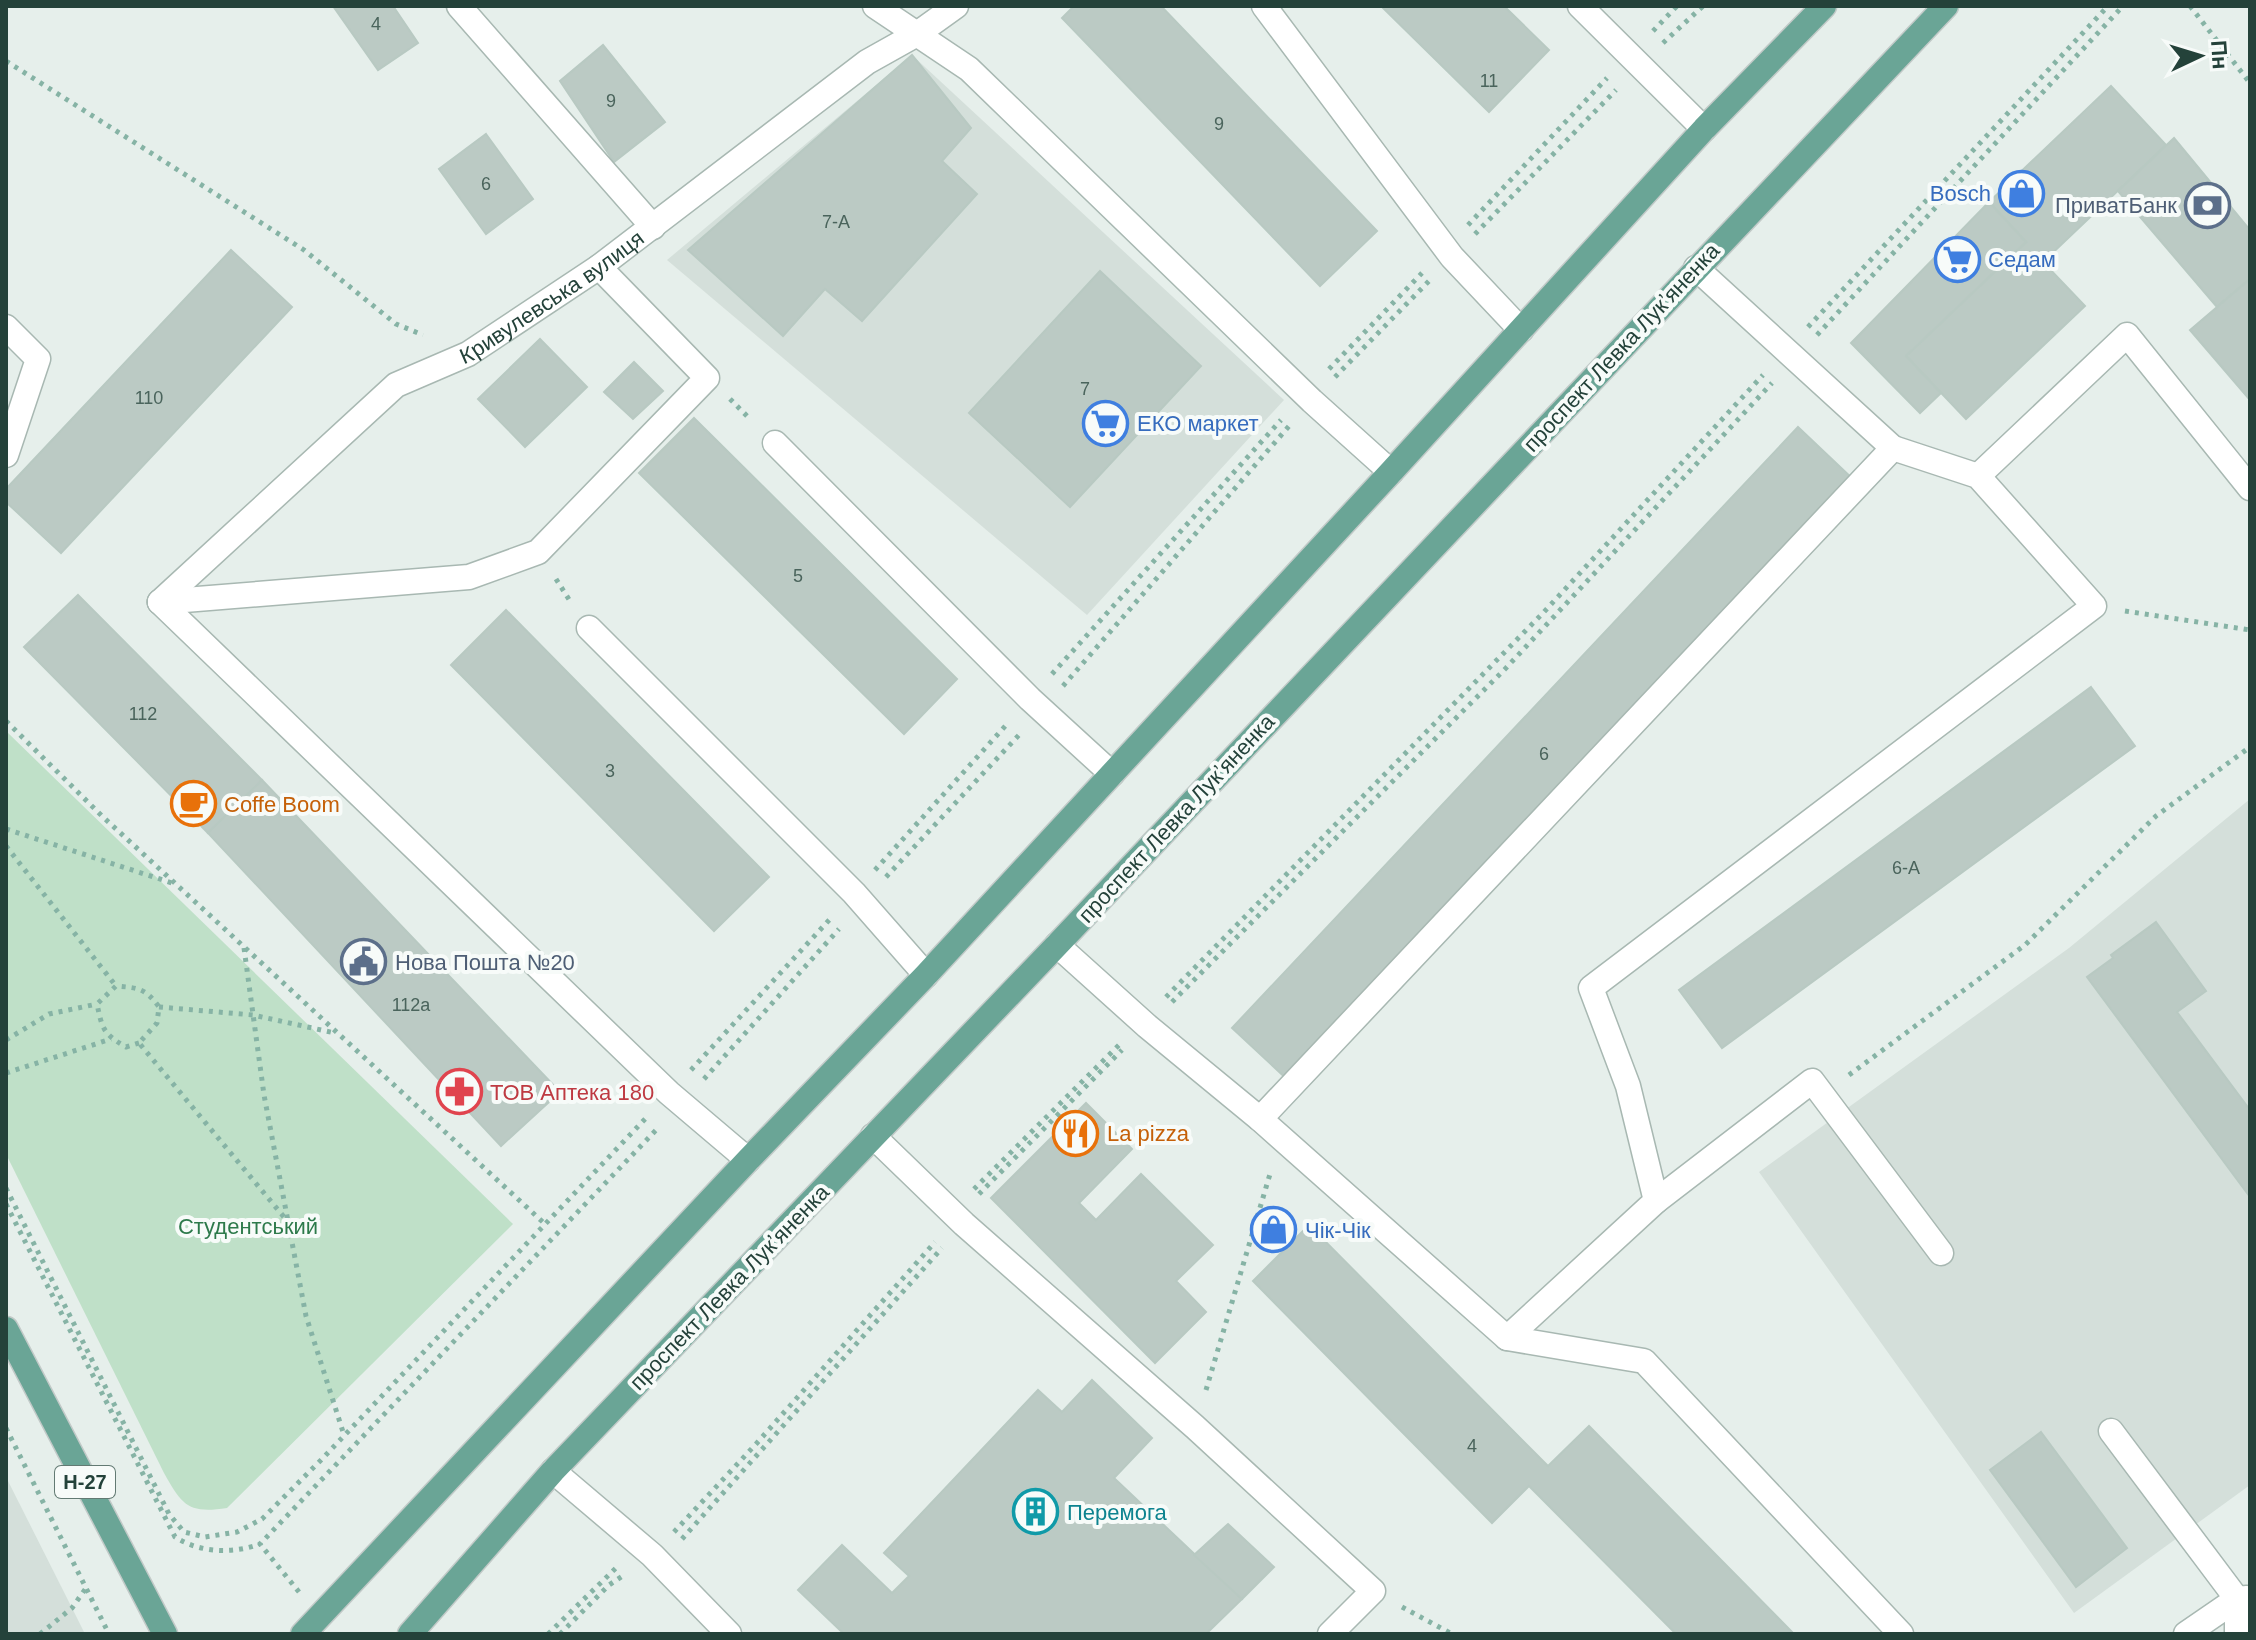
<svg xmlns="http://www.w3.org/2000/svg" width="2256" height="1640" font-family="Helvetica,sans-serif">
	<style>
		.built { fill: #d4dfda }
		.green { fill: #bfe0c8 }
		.building { fill: #bbcac4; stroke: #b8c9c2; stroke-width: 2 }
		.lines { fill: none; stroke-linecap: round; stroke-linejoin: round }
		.minor-casing { stroke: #a8b8b2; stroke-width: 27 }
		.major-casing { stroke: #c2cac8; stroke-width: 27 }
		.path { stroke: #86b3a5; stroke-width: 5; stroke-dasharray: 4 6; stroke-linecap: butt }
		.minor { stroke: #fff; stroke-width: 24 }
		.major { stroke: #6aa596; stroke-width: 24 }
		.labels { text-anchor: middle; stroke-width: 8; stroke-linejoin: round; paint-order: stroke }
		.number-label { font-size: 18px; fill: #4a645c }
		.shield { fill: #f7fbf9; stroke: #637a73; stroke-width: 2 }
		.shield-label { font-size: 20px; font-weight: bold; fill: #24423a }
		.shop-label { font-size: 22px; fill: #366cbe; stroke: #f7fbf9; text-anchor: start }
		.service-label { font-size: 22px; fill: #4e5e75; stroke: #f7fbf9; text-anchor: end }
		.street-label { font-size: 22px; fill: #24423a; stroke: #f7fbf9 }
		.food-label { font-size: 22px; fill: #c56008; stroke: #f7fbf9; text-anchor: start }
		.health-label { font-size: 22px; fill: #be3a42; stroke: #f7fbf9; text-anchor: start }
		.park-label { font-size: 22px; fill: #2d7a4b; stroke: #f7fbf9 }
		.culture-label { font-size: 22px; fill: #0d838f; stroke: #f7fbf9; text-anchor: start }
	</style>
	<rect width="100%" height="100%" fill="#e6efeb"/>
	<g class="built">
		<path d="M912,55l372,345 -197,215 -420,-355z"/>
		<path d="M2250,799v686l-176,128 -315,-441 310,-224z"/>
		<path d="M6,1477l66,131 13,26h-79z"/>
	</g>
	<path class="green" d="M6,731l507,493 -286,284c-39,6 -45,-3 -63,-35l-158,-319z"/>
	<g class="building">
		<path d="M333,6h60l25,37 -40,27z"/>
		<path d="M1074,6h87l216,225 -57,55 -258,-268z"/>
		<path d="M1381,6h123l45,44 -60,62z"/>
		<path d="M603,45l62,77 -51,40 -54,-81z"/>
		<path d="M912,55l59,73 -29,33 35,33 -115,127 -37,-32 -42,47 -95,-86z"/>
		<path d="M2111,86l55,59 -123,117 42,44 -119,113 -60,-63 120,-114 -37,-40z"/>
		<path d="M486,134l47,65 -47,35 -47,-65z"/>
		<path d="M2174,138l76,92v49l-33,28 -99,-116z"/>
		<path d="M1989,202l37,40 -120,114 35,37 -21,20 -69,-70z"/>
		<path d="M231,250l61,57 -231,246 -55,-51v-13z"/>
		<path d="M1100,271l101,95 -131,141 -101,-94z"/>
		<path d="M2250,279v121l-60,-70z"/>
		<path d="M540,339l47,48 -62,60 -47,-48z"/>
		<path d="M634,362l29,29 -30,28 -29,-27z"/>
		<path d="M694,418l263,261 -53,55 -265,-261z"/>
		<path d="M1798,427l57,54 -565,601 -58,-54z"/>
		<path d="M78,595l184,185 -54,53 -184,-186z"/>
		<path d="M506,610l263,267 -55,54 -263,-266z"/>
		<path d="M2091,687l44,59 -413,302 -43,-58z"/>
		<path d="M262,780l298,312 -59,54 -293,-313z"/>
		<path d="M2156,922l50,69 -29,21 73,98v87l-163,-220 26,-19 -2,-3z"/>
		<path d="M1086,1103l46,46 -53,54 17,17 45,-46 72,71 -37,36 30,31 -51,51 -164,-165z"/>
		<path d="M1309,1225l239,241 41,-40 205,208h-118l-147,-148 -37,37 -239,-242z"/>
		<path d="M1092,1380l60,58 -38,40 128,121 -36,35h-362l-46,-44 44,-45 50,48 17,-17 -25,-23 154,-163 24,22z"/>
		<path d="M2041,1432l86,116 -51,39 -86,-117z"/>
		<path d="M1228,1524l46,43 -32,32 -48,-44z"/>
	</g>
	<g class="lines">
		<defs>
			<g id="minor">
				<path d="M459,6l194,221"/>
				<path d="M875,6l94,63 343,332 79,71"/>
				<path d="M1264,6l188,251 69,73"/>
				<path d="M1580,6l124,123"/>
				<path d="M6,327l32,32 -32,96"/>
				<path d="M775,443l255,256 82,75"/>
				<path d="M1978,476l149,-141 123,153"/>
				<path id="s1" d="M160,602l236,-217 72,-31 131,-87 268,-205 50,-28 39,-28"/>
				<path d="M160,602l509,491 79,67"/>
				<path d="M160,602l309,-25 69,-25 169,-174 -108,-111"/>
				<path d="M589,628l265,265 72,82"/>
				<path d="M1057,945l90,81 113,93 247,219 137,23 257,273"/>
				<path d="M1260,1119l633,-671 -197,-180"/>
				<path d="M873,1136l91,88 231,203 178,164 -43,43"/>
				<path d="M1656,1201l156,-120 129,172"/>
				<path d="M1507,1338l149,-137 -28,-115 -37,-98 503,-382 -116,-130 -85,-28"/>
				<path d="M2111,1431l126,168 -51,35"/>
				<path d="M553,1471l99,84 77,79"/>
				<path d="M2237,1634v-35l10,-1"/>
			</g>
			<g id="major">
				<path d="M6,1329l159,305"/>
				<path d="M303,1634l445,-474 178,-185 465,-503 313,-343 120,-123"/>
				<path d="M410,1634l143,-163 504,-526 889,-939"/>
			</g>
		</defs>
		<use href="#minor" class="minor-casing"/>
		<use href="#major" class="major-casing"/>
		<g class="path">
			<path d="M2190,6l60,77"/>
			<path d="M1653,31l24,-25"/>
			<path d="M1663,43l40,-37"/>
			<path d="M6,61l298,189 92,74 27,11"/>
			<path d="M1468,225l139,-147"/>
			<path d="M1475,234l141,-144"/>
			<path d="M1808,327l300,-321"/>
			<path d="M1817,335l306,-329"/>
			<path d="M1329,369l93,-96"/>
			<path d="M1335,377l94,-96"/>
			<path d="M730,399l21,21"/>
			<path d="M556,579l14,22"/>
			<path d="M2125,611l125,19"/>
			<path d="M1052,674l229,-254"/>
			<path d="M1063,686l227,-261"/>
			<path d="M6,721l96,95 443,408"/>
			<path d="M6,829l166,54"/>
			<path d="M6,846l110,140"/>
			<path d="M875,870l133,-147"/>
			<path d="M886,877l133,-142"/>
			<path d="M244,948l20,147 42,221 38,119"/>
			<path d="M1166,997l377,-384 220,-238"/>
			<path d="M1172,1002l334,-334 266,-285"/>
			<path d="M159,1007l94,8 82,18"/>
			<path d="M6,1040l43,-26 48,-10"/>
			<path d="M139,1043l-13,4c-23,-13 -24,-19 -29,-43l19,-18c23,2 29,2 43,21l-2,16 -18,20 150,180"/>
			<path d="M691,1070l140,-152"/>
			<path d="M6,1073l105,-34"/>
			<path d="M1849,1075l176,-130 131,-129 94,-69"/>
			<path d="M704,1079l135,-150"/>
			<path d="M6,1188l163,326 15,18 21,5 32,-5 25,-13 60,-60 324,-341"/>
			<path d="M974,1189l146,-145"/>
			<path d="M979,1194l143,-144"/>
			<path d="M6,1204l169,333c25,16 58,17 85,7"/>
			<path d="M1206,1390l64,-216"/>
			<path d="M6,1428l103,206"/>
			<path d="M674,1532l82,-88 179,-202"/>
			<path d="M682,1539l260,-291"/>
			<path d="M299,1592l-39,-48 399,-417"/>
			<path d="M1402,1607l50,27"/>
			<path d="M40,1634l32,-26 14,-20"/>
			<path d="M548,1634l69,-67"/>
			<path d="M560,1634l49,-49 15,-10"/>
		</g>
		<use href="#minor" class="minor"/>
		<use href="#major" class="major"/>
	</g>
	<defs>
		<symbol id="shop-ring" viewBox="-11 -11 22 22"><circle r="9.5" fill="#f7fbf9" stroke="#3f7fe0" stroke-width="1.5"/><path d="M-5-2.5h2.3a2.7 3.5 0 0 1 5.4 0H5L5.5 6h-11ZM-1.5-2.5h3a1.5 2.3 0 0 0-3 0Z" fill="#3f7fe0"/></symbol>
		<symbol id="bank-ring" viewBox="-11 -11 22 22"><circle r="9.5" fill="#f7fbf9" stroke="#5c6f8a" stroke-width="1.5"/><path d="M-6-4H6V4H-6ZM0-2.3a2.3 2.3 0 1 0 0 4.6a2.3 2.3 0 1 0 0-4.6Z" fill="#5c6f8a"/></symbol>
		<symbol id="supermarket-ring" viewBox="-11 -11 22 22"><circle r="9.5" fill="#f7fbf9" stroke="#3f7fe0" stroke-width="1.5"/><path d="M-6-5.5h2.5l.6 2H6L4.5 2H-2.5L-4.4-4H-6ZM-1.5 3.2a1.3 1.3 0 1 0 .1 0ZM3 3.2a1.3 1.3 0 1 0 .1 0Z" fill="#3f7fe0"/></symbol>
		<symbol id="cafe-ring" viewBox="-11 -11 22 22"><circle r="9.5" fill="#f7fbf9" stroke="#e8710a" stroke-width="1.5"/><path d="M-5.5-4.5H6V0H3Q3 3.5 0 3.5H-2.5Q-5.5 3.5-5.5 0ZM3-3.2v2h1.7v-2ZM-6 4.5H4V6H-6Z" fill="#e8710a"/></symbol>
		<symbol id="civic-ring" viewBox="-11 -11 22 22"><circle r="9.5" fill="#f7fbf9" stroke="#5c6f8a" stroke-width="1.5"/><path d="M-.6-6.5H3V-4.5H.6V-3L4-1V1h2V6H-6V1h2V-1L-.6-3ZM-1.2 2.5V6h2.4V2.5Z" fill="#5c6f8a"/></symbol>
		<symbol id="pharmacy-ring" viewBox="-11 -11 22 22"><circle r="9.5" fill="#f7fbf9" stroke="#e0444e" stroke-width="1.5"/><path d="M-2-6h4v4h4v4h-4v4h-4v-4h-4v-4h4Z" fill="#e0444e"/></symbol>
		<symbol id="restaurant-ring" viewBox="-11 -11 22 22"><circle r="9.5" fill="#f7fbf9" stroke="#e8710a" stroke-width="1.5"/><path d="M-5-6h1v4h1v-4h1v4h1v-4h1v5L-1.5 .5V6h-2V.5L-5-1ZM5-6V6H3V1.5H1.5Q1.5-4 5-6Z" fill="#e8710a"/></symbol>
		<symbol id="building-ring" viewBox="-11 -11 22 22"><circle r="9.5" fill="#f7fbf9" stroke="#0f9aa8" stroke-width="1.5"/><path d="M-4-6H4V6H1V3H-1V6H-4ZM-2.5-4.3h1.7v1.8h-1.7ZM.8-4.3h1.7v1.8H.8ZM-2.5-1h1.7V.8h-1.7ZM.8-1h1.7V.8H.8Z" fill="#0f9aa8"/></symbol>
	</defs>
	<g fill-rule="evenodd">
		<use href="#shop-ring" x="1996" y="168" width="51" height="51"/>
		<use href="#bank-ring" x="2182" y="180" width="51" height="51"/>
		<use href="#supermarket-ring" x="1932" y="234" width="51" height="51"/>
		<use href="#supermarket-ring" x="1080" y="398" width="51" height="51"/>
		<use href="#cafe-ring" x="168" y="778" width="51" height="51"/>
		<use href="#civic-ring" x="338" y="936" width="51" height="51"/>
		<use href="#pharmacy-ring" x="434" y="1066" width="51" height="51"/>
		<use href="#restaurant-ring" x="1050" y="1108" width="51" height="51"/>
		<use href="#shop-ring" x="1248" y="1204" width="51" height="51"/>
		<use href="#building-ring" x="1010" y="1486" width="51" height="51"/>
	</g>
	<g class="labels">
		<g class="number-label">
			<text x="376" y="30">4</text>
			<text x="1489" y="87">11</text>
			<text x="611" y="107">9</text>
			<text x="1219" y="130">9</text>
			<text x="486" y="190">6</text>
			<text x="836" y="228">7-А</text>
			<text x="1085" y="395">7</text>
			<text x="149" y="404">110</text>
			<text x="798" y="582">5</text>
			<text x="143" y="720">112</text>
			<text x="1544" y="760">6</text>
			<text x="610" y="777">3</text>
			<text x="1906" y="874">6-А</text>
			<text x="411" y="1011">112а</text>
			<text x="1472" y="1452">4</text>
		</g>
		<rect class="shield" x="55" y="1466" width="60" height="32" rx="6"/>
		<g class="shield-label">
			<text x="85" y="1489">Н-27</text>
		</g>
		<g class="shop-label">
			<text x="1991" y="201" text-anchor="end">Bosch</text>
			<text x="1988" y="267">Седам</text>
			<text x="1137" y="431">ЕКО маркет</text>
			<text x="1305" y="1238">Чік-Чік</text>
		</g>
		<g class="service-label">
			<text x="2177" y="213">ПриватБанк</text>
			<text x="395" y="970" text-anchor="start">Нова Пошта №20</text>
		</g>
		<g class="street-label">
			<text dy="8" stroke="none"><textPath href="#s1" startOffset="500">Кривулевська вулиця</textPath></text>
			<text transform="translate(1621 347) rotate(-47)" y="8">проспект Левка Лукʼяненка</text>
			<text transform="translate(1176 818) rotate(-47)" y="8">проспект Левка Лукʼяненка</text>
			<text transform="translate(729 1287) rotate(-46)" y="8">проспект Левка Лукʼяненка</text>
		</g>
		<g class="food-label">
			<text x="224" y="812">Coffe Boom</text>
			<text x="1107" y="1141">La pizza</text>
		</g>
		<g class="health-label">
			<text x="490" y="1100">ТОВ Аптека 180</text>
		</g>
		<g class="park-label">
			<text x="248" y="1234">Студентський</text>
		</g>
		<g class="culture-label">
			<text x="1067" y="1520">Перемога</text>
		</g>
	</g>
	<rect width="2256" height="1640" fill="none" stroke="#24423a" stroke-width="16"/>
	<g transform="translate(2200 56) rotate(86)" stroke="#f7fbf9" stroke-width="6" paint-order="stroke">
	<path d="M0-6L14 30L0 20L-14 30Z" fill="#24423a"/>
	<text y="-12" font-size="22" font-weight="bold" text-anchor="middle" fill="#24423a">Пн</text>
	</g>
</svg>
